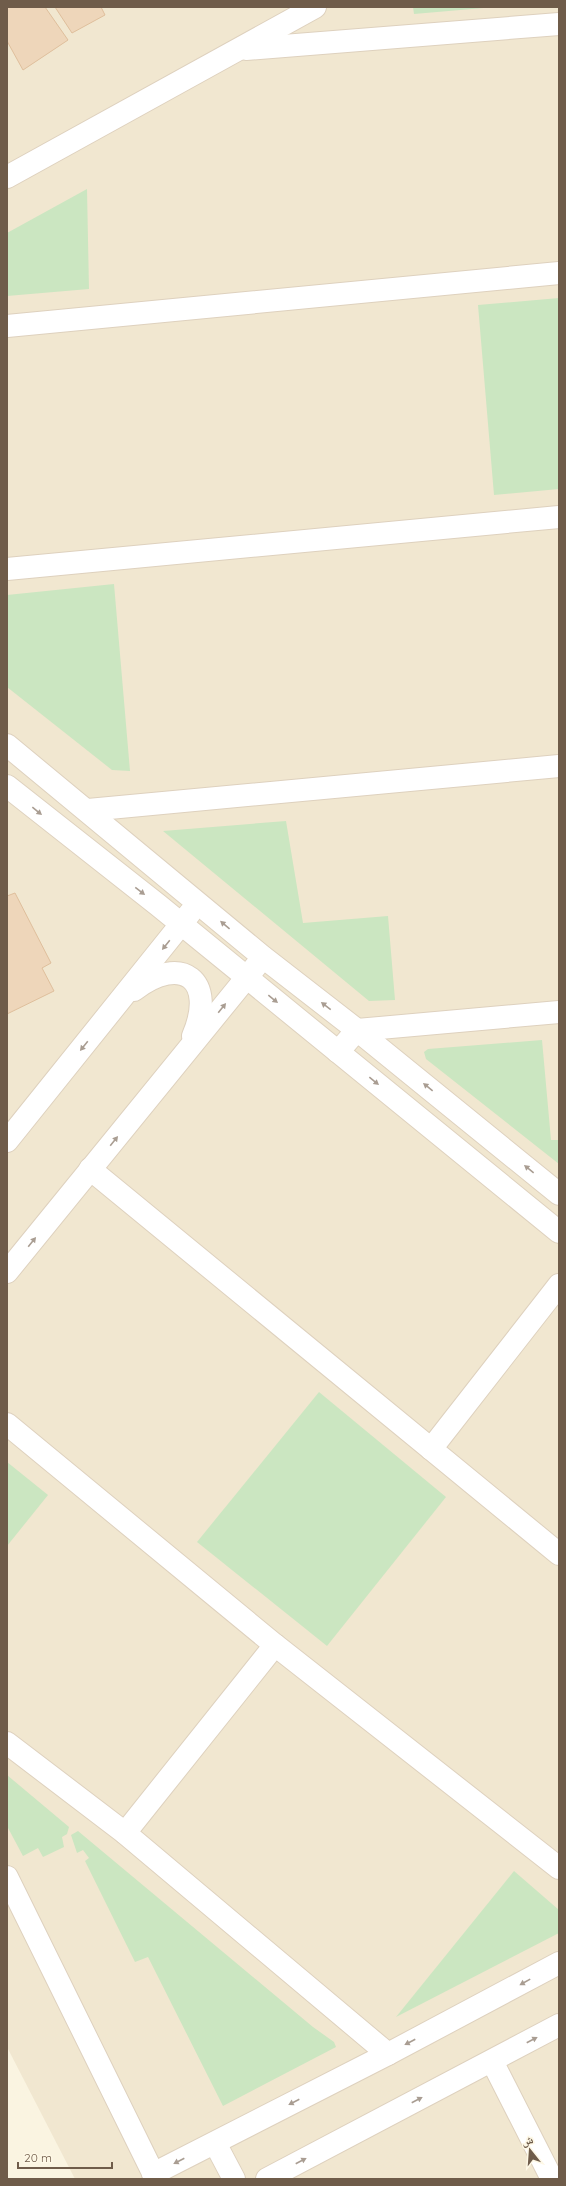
<svg xmlns="http://www.w3.org/2000/svg" width="566" height="2186" font-family="Quicksand,'Noto Naskh Arabic',sans-serif">
	<style>
		.residential { fill: #f1e7d0 }
		.green { fill: #cbe6c1 }
		.building { fill: #eed6ba; stroke: #dfbf9c }
		.lines { fill: none; stroke-linecap: round; stroke-linejoin: round }
		.minor-casing { stroke: #ded1be; stroke-width: 24 }
		.tertiary-casing { stroke: #ded1be; stroke-width: 24 }
		.minor { stroke: #fff; stroke-width: 22 }
		.tertiary { stroke: #fff; stroke-width: 22 }
		.oneway { fill: #a99d92 }
	</style>
	<rect width="100%" height="100%" fill="#faf4e1"/>
	<path class="residential" d="M7,7h552v2172h-484l-68,-132z"/>
	<g class="green">
		<path d="M413,7h82l-81,7z"/>
		<path d="M87,189l2,100 -82,7v-63z"/>
		<path d="M559,298v191l-65,6 -16,-190z"/>
		<path d="M114,584l16,187 -18,-1 -105,-83v-92z"/>
		<path d="M286,821l17,102 85,-7 7,84 -26,1 -206,-170z"/>
		<path d="M542,1040l9,100h8v24l-133,-105 -2,-7 4,-3z"/>
		<path d="M319,1392l127,105 -119,149 -130,-104z"/>
		<path d="M7,1462l41,33 -41,51z"/>
		<path d="M7,1775l62,52 -2,7 -5,3 2,10 -21,10 -5,-9 -15,8 -16,-30z"/>
		<path d="M78,1831l235,196 21,15 2,5 -113,59 -75,-149 -13,5 -50,-101 4,-3 -6,-8 -6,3 -6,-18z"/>
		<path d="M514,1871l45,39v23l-163,84z"/>
	</g>
	<g class="building">
		<path d="M7,7h38l23,33 -45,30 -16,-29z"/>
		<path d="M55,7h46l4,8 -33,18z"/>
		<path d="M15,893l36,70 -9,5 12,23 -47,23v-118z"/>
	</g>
	<g class="lines">
		<defs>
			<g id="minor">
				<path d="M246,49l313,-25"/>
				<path d="M7,177l308,-170"/>
				<path d="M7,326l552,-53"/>
				<path d="M7,569l552,-52"/>
				<path d="M88,810l471,-44"/>
				<path d="M338,1052l19,-22 202,-18"/>
				<path d="M90,1169l469,385"/>
				<path d="M7,1424l268,221 284,223"/>
				<path d="M431,1449l128,-164"/>
				<path d="M7,1743l118,90 263,221"/>
				<path d="M125,1833l150,-188"/>
				<path d="M7,1877l149,302"/>
				<path d="M492,2061l60,118"/>
			</g>
			<g id="tertiary">
				<path d="M7,745l256,212 94,73 202,164"/>
				<path d="M7,786l151,119 401,327"/>
				<path d="M134,990c48,-37 83,-10 59,46"/>
				<path d="M7,1141l183,-228"/>
				<path d="M7,1272l249,-306"/>
				<path d="M215,2143l19,36"/>
				<path d="M153,2174l235,-120 171,-91"/>
				<path d="M267,2179l292,-154"/>
			</g>
		</defs>
		<use href="#minor" class="minor-casing"/>
		<use href="#tertiary" class="tertiary-casing"/>
		<use href="#minor" class="minor"/>
		<use href="#tertiary" class="tertiary"/>
	</g>
	<defs><path id="oneway-solid" d="M-6-.8H1V-3.2L6.5 0L1 3.2V.8H-6Z"/></defs>
	<g class="oneway">
		<use href="#oneway-solid" transform="translate(37 811) rotate(39)"/>
		<use href="#oneway-solid" transform="translate(140 891) rotate(38)"/>
		<use href="#oneway-solid" transform="translate(225 925) rotate(-140)"/>
		<use href="#oneway-solid" transform="translate(166 945) rotate(129)"/>
		<use href="#oneway-solid" transform="translate(273 999) rotate(39)"/>
		<use href="#oneway-solid" transform="translate(326 1006) rotate(-142)"/>
		<use href="#oneway-solid" transform="translate(222 1008) rotate(-51)"/>
		<use href="#oneway-solid" transform="translate(84 1046) rotate(129)"/>
		<use href="#oneway-solid" transform="translate(374 1081) rotate(39)"/>
		<use href="#oneway-solid" transform="translate(428 1087) rotate(-141)"/>
		<use href="#oneway-solid" transform="translate(114 1141) rotate(-51)"/>
		<use href="#oneway-solid" transform="translate(529 1169) rotate(-141)"/>
		<use href="#oneway-solid" transform="translate(32 1242) rotate(-51)"/>
		<use href="#oneway-solid" transform="translate(525 1982) rotate(151)"/>
		<use href="#oneway-solid" transform="translate(532 2040) rotate(-28)"/>
		<use href="#oneway-solid" transform="translate(410 2042) rotate(152)"/>
		<use href="#oneway-solid" transform="translate(417 2100) rotate(-28)"/>
		<use href="#oneway-solid" transform="translate(294 2102) rotate(153)"/>
		<use href="#oneway-solid" transform="translate(179 2161) rotate(153)"/>
		<use href="#oneway-solid" transform="translate(301 2161) rotate(-28)"/>
	</g>
	<rect width="566" height="2186" fill="none" stroke="#6f5c4a" stroke-width="16"/>
	<g transform="translate(530 2150) rotate(343)" stroke="#fef8e6" stroke-width="3" paint-order="stroke">
	<path d="M0-3L7 15L0 10L-7 15Z" fill="#6f5c4a"/>
	<text y="-6" font-size="11" font-weight="bold" text-anchor="middle" fill="#6f5c4a">ش</text>
	</g>
	<path d="M18 2162v6h94v-6" fill="none" stroke="#6f5c4a" stroke-width="2"/>
	<text x="24" y="2162" font-size="12" fill="#6f5c4a" stroke="#fef8e6" stroke-width="3" paint-order="stroke">20 m</text>
</svg>
